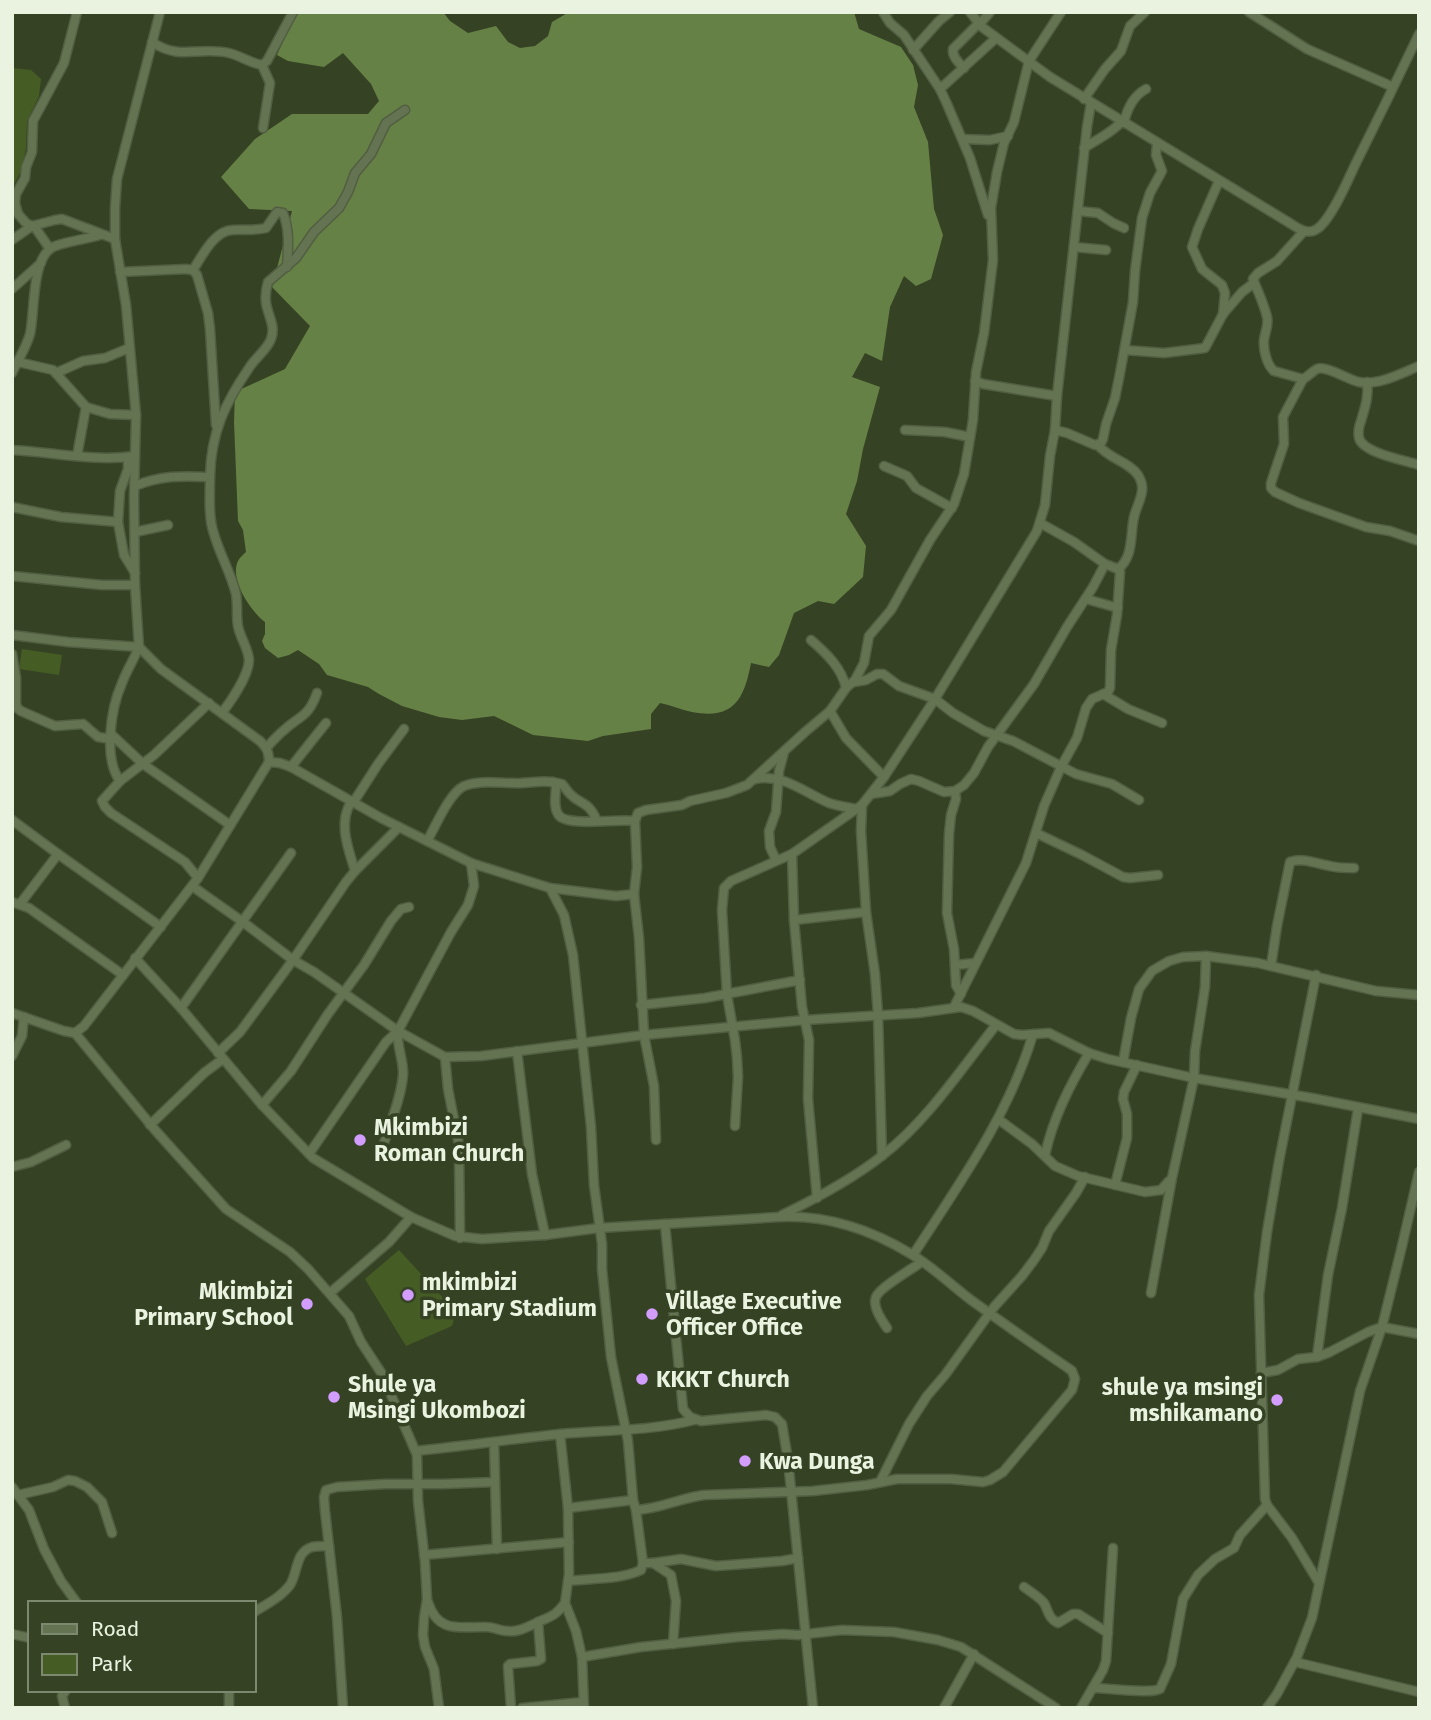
<svg xmlns="http://www.w3.org/2000/svg" width="1431" height="1720" font-family="'Fira Sans',sans-serif">
	<style>
		.green { fill: #455d24 }
		.forest { fill: #668146 }
		.lines { fill: none; stroke-linecap: round; stroke-linejoin: round }
		.minor-casing { stroke: #525e42; stroke-width: 11 }
		.minor { stroke: #647452; stroke-width: 8 }
		.poi-dot { fill: #d29dfd; stroke: #354324; stroke-width: 2.5 }
		.labels { text-anchor: middle; stroke-width: 7; stroke-linejoin: round; paint-order: stroke }
		.poi-label { font-size: 23px; font-weight: bold; fill: #eaf3e0; stroke: #354324; text-anchor: start }
	</style>
	<rect width="100%" height="100%" fill="#354324"/>
	<g class="green">
		<path d="M12,68l19,2 10,9 -2,17 -12,25 -1,27 -5,23 -9,17z"/>
		<path d="M22,649l40,6 -3,20 -40,-6z"/>
		<path d="M399,1250l57,62 -4,14 -46,20 -41,-67z"/>
	</g>
	<path class="forest" d="M296,12h147l7,9 18,12 28,-7 12,16 12,6 15,-2 13,-10 4,-14 17,-10h285l5,17 42,18 12,18 5,20 -4,22 14,35 6,67 9,26 -12,44 -15,7 -12,-10 -14,31 -8,54 -17,-8 -13,24 28,10 -17,62 -6,32 -11,33 20,32 -3,31 -29,27 -16,-3 -24,12 -15,42 -10,12 -18,-4c-7,36 -17,57 -59,49 -11,-2 -21,-7 -32,-9l-9,11v15l-48,7 -15,5 -55,-6 -39,-19 -32,4 -23,-3 -37,-11 -23,-12 -11,-7 -41,-12 -8,-11 -21,-14 -9,5 -11,3 -13,-10 -3,-7 3,-7v-12c-14,-10 -36,-43 -27,-61 2,-4 5,-6 8,-9l-3,-22 -5,-9 -4,-99 1,-30 50,-23 25,-43 -38,-39 20,-76 -43,-2 -28,-32 34,-38 37,-25h76l11,-13 -8,-17 -28,-31 -19,14 -36,-6 -11,-6z"/>
	<g class="lines">
		<defs>
			<g id="minor">
				<path d="M77,12l-13,51 -31,58 -1,31 -6,15 -1,11 -9,16 -1,9 3,11 8,9 6,3 23,-6 7,-1 53,20"/>
				<path d="M883,12l7,11 14,12 36,54 7,15 23,54 18,57"/>
				<path d="M970,12l12,15 68,50 238,145c8,5 19,14 29,7 14,-9 31,-49 38,-64 22,-44 43,-87 64,-131"/>
				<path d="M1249,12l58,37 86,38"/>
				<path d="M980,24l10,-12"/>
				<path d="M152,42c28,19 48,4 77,11 12,3 21,10 33,12l5,-4 26,-49"/>
				<path d="M913,50l26,-29 11,-9"/>
				<path d="M262,65l8,18 -7,45"/>
				<path d="M964,68c-5,-5 -12,-11 -11,-19l26,-26"/>
				<path d="M940,89l56,-51"/>
				<path d="M1084,99l21,-30 16,-18 9,-25 15,-14"/>
				<path d="M1124,123c3,-14 9,-27 22,-34"/>
				<path d="M963,139l27,1 18,-4"/>
				<path d="M1084,148c12,-8 29,-16 37,-26"/>
				<path d="M1219,181l-21,48 -6,18 10,22 20,16 3,8 -2,21"/>
				<path d="M1078,211l20,2 15,10 11,5"/>
				<path d="M34,226l16,23"/>
				<path d="M1304,231l-27,30 -19,12 -5,6c5,13 11,25 14,38 2,9 -2,14 -3,23 -1,10 3,25 10,31l29,8c5,-2 8,-7 14,-10 9,-4 31,11 42,13 19,4 43,-9 60,-16"/>
				<path d="M12,240l20,-14"/>
				<path d="M1074,247l32,3"/>
				<path d="M193,270c9,-14 21,-39 39,-40 11,-1 22,1 34,-2l11,-16 6,1c7,17 5,36 4,54"/>
				<path d="M120,272l66,-3 7,1 4,5 11,38 2,16 6,96"/>
				<path d="M12,289l29,-26"/>
				<path d="M1125,350l39,3 41,-5 18,-34 19,-22 12,-9"/>
				<path d="M18,362l35,8 33,37 24,7 26,1"/>
				<path d="M12,373c6,-13 14,-25 18,-39 5,-21 1,-76 23,-87 10,-5 34,-8 47,-12"/>
				<path d="M56,373l27,-12 22,-3 24,-10"/>
				<path d="M1303,379l-20,38 1,27 -13,39v5l4,4 24,11 67,24 24,4 29,10"/>
				<path d="M975,381l8,3 74,12"/>
				<path d="M1367,382c2,15 -2,25 -6,39 -2,5 -3,12 -2,17 4,15 45,22 60,27"/>
				<path d="M905,430l40,2 25,5"/>
				<path d="M1055,430l12,3 28,12 6,-2 2,-4 3,-15 9,-26 5,-25 13,-71 2,-31 7,-53 8,-25 12,-22 -6,-16 1,-11"/>
				<path d="M1098,445c11,14 30,16 40,30 3,5 5,10 4,16 -1,9 -6,17 -8,26 -4,17 0,40 -16,52"/>
				<path d="M12,450c41,2 82,12 123,6"/>
				<path d="M77,456l9,-49"/>
				<path d="M128,457v12l-8,22 -2,31 6,33 11,18"/>
				<path d="M884,466l23,10 9,12 36,20"/>
				<path d="M135,486c26,-11 47,-10 75,-9"/>
				<path d="M12,507l49,10 57,5"/>
				<path d="M135,532l33,-7"/>
				<path d="M12,576l90,9h33"/>
				<path d="M1086,599l32,9"/>
				<path d="M12,635l56,7 71,5c-5,12 -12,23 -17,36 -11,25 -19,75 -2,98"/>
				<path d="M811,640c15,13 31,28 35,48"/>
				<path d="M12,654l4,24v25l1,5 4,3 34,15 28,-2 15,13 13,2"/>
				<path d="M854,682l12,-2 11,-6h6l16,12 36,13 18,14 31,18 29,10 63,33 36,10 27,16"/>
				<path d="M1103,694l25,15 34,14"/>
				<path d="M830,711l16,27 38,39"/>
				<path d="M222,713c9,-12 26,-37 27,-52 0,-12 -9,-23 -11,-35 -2,-11 0,-21 -2,-32 -5,-21 -16,-39 -22,-60 -6,-17 -4,-40 -4,-58 1,-43 15,-73 39,-108 6,-10 18,-18 22,-29 5,-13 -3,-23 -5,-36 -1,-7 0,-14 2,-21l28,-24 18,-26 25,-24 9,-16 7,-19 16,-19 15,-31 19,-13"/>
				<path d="M111,734l32,30 87,61"/>
				<path d="M267,747c5,-5 10,-11 16,-16 17,-16 25,-13 34,-38"/>
				<path d="M269,762l11,1 11,4 90,51 90,45 79,25 66,8 18,-2"/>
				<path d="M291,767l35,-44"/>
				<path d="M755,779c28,-6 50,14 74,24 9,3 18,4 27,6"/>
				<path d="M553,782l9,2c3,3 5,7 8,10 12,12 18,6 27,27"/>
				<path d="M955,791l1,8 -5,16 -2,19 -2,79 7,36 2,36 5,9"/>
				<path d="M871,794l19,-3 10,-7 11,-5 8,2 25,11 11,-1 9,-6 10,-12 14,-26 46,-63 33,-57 26,-40 12,-23"/>
				<path d="M351,802c-13,21 -3,46 4,69"/>
				<path d="M353,803l25,-39 26,-35"/>
				<path d="M862,805l-1,26 5,81 9,62 3,41 4,141"/>
				<path d="M12,820l46,34 103,73"/>
				<path d="M1036,833l46,22 41,22 7,1 28,-3"/>
				<path d="M427,841c8,-13 22,-48 37,-55 15,-6 33,-3 50,-3 13,1 25,-3 38,-1l4,3c0,9 -3,21 2,29 7,14 61,4 77,7"/>
				<path d="M792,854l2,66 8,87 7,33 -1,59 9,99"/>
				<path d="M776,860l-6,-13 -1,-16 7,-19 3,-41 5,-19"/>
				<path d="M198,878l-13,-16 -74,-49 -6,-6 -3,-6 18,-20 34,-26 55,-52"/>
				<path d="M192,886l51,36 50,38 21,12 84,59 47,26 36,-1 163,-21 161,-15 113,-7 43,-6 12,4 41,23 8,1 27,-2 40,20 19,6 86,19 118,20 107,21"/>
				<path d="M550,888l14,27 9,40 18,172 3,58 8,59v25l9,88 17,84 5,59 3,10 7,53 -2,7c-21,10 -50,8 -73,11"/>
				<path d="M12,902l17,6 94,67"/>
				<path d="M20,904l38,-50"/>
				<path d="M794,920l72,-8"/>
				<path d="M135,958l46,50 81,97 51,53 98,59 44,19 27,3 63,-4 54,-7 180,-11c49,-2 91,12 132,37 22,13 40,31 60,46 32,23 64,46 97,68l4,3 3,8 -3,11 -69,82 -13,8 -7,2 -32,-3h-54l-30,6 -54,6 -109,4c-24,3 -44,14 -68,15"/>
				<path d="M955,965l20,-2"/>
				<path d="M1271,966l6,-40 13,-64c13,-5 27,2 40,4 8,2 16,2 24,2"/>
				<path d="M1316,975l-37,186 -12,71 -8,63 6,204 2,6 25,33 27,45"/>
				<path d="M641,1005l64,-7 95,-18"/>
				<path d="M954,1007l72,-144 18,-57 17,-39 16,-29 9,-30 6,-9 16,-7 2,-4 1,-38 6,-35 3,-43 -2,-3 -13,-5 -31,-22 -34,-19"/>
				<path d="M181,1008l110,-155"/>
				<path d="M12,1013l52,18 11,2 9,-7 114,-148 71,-116c0,-10 -2,-14 -9,-21l-99,-72 -22,-22 -4,-62 -1,-88 2,-82 -10,-110 -11,-66v-31l2,-29 43,-167"/>
				<path d="M75,1033l80,97 71,79 64,43 18,17 41,47 12,26 21,32 35,81 1,46 7,61 2,37 -3,19 -1,17 2,12 9,22 5,39"/>
				<path d="M517,1051l15,123 13,61"/>
				<path d="M218,1053l22,-21 53,-72 53,-78 9,-11 44,-44"/>
				<path d="M12,1056l10,-20 2,-19"/>
				<path d="M445,1057l3,32 11,56 1,93"/>
				<path d="M1123,1062l8,-44 8,-29 13,-18 17,-10 14,-4 23,-1 52,7 118,28 43,4"/>
				<path d="M262,1105l29,-34 37,-57 36,-49 27,-44 10,-12 8,-2"/>
				<path d="M998,1119l34,25 23,22 23,10 67,16 16,-2 8,-9"/>
				<path d="M150,1125l54,-52 19,-14"/>
				<path d="M735,1126l3,-49 -1,-19 -2,-18 -8,-45 -5,-85 2,-22 7,-7 61,-27 70,-49 22,-28 51,-78 102,-168 8,-26 5,-49 5,-26 2,-34 30,-269 4,-24"/>
				<path d="M656,1140l-2,-54 -10,-51 -5,-97 -5,-44 3,-27 -2,-46 3,-8 8,-3 36,-5 8,-4 36,-8 21,-8 58,-53 25,-21 16,-23 9,-8 9,-17 5,-27 22,-26 39,-70 24,-36 10,-30 9,-54 3,-48 8,-39 9,-73 -2,-52 6,-36 7,-29 10,-21 15,-61 32,-49"/>
				<path d="M383,1146c7,-23 18,-47 20,-71 1,-15 -7,-30 -5,-44"/>
				<path d="M309,1154l77,-112 12,-11 53,-99 17,-27 6,-19 -3,-23"/>
				<path d="M1045,1155c8,-37 25,-70 44,-102"/>
				<path d="M12,1167l19,-5 35,-17"/>
				<path d="M1115,1185l12,-47v-24l-4,-15 1,-7 13,-27"/>
				<path d="M782,1215c35,-17 71,-36 101,-60 44,-34 79,-87 113,-130"/>
				<path d="M665,1224l18,185 7,8 11,4 65,-6 9,2 7,7 6,36 25,248"/>
				<path d="M913,1255c46,-71 96,-140 120,-221"/>
				<path d="M330,1293l59,-51 22,-25"/>
				<path d="M1151,1293l21,-115 22,-100 1,-27 10,-64 1,-31"/>
				<path d="M887,1328c-5,-7 -15,-22 -11,-31 3,-9 37,-29 46,-35"/>
				<path d="M1317,1357l11,-82 14,-67 16,-99"/>
				<path d="M1261,1373l17,-3 20,-11 19,-2 13,-5 38,-20 14,-5 37,7"/>
				<path d="M560,1434l8,74 1,66 -4,29 11,28 6,26 2,51"/>
				<path d="M494,1442l3,107"/>
				<path d="M416,1451c48,-5 96,-12 145,-17 44,-4 90,-3 133,-14"/>
				<path d="M880,1482l29,-58 18,-28 18,-21 49,-68 28,-31 12,-16 8,-12 7,-17 27,-38 9,-16"/>
				<path d="M12,1487l17,23 15,39 17,32 16,22"/>
				<path d="M18,1495l35,-8 15,-7 7,1 12,6 15,15 10,31"/>
				<path d="M568,1508l65,-8"/>
				<path d="M424,1555l145,-13"/>
				<path d="M643,1563h10l28,-4 35,7 66,-5 16,-3"/>
				<path d="M653,1563l18,12 5,26 -3,43"/>
				<path d="M1024,1587c7,5 15,10 20,16 5,9 4,15 14,20l15,-9h5l30,19"/>
				<path d="M428,1602c10,33 34,24 59,25 7,0 13,4 21,4 10,1 17,-3 26,-7 15,-8 19,-5 31,-21"/>
				<path d="M254,1612c13,-8 27,-15 36,-27 8,-12 5,-33 22,-38 5,-1 12,-1 17,-1"/>
				<path d="M12,1634l18,4"/>
				<path d="M582,1657l59,-10 97,-10 45,-3 15,1 44,-5 52,2 44,8 23,7 95,61"/>
				<path d="M1295,1662l124,30"/>
				<path d="M1093,1688c15,0 57,6 67,1l11,-25 12,-65 15,-24 17,-16 19,-11 6,-13 27,-30"/>
				<path d="M65,1708l-3,-12 4,-6"/>
				<path d="M229,1708v-18"/>
				<path d="M343,1708l-6,-91 -12,-106 -1,-14 2,-7 11,-3 48,-3h58l52,-2"/>
				<path d="M511,1708l-3,-42 2,-2 27,-3 4,-2 -3,-37"/>
				<path d="M522,1708l61,-6"/>
				<path d="M944,1708l30,-54"/>
				<path d="M1081,1708l22,-38 3,-9 7,-113"/>
				<path d="M1267,1708l10,-14 20,-37 15,-39 48,-227 22,-64 20,-81 17,-74"/>
			</g>
		</defs>
		<use href="#minor" class="minor-casing"/>
		<use href="#minor" class="minor"/>
	</g>
	<g class="poi-dot">
		<circle cx="360" cy="1140" r="7"/>
		<circle cx="408" cy="1295" r="7"/>
		<circle cx="307" cy="1304" r="7"/>
		<circle cx="652" cy="1314" r="7"/>
		<circle cx="642" cy="1379" r="7"/>
		<circle cx="334" cy="1397" r="7"/>
		<circle cx="1277" cy="1400" r="7"/>
		<circle cx="745" cy="1461" r="7"/>
	</g>
	<g class="labels">
		<g class="poi-label">
			<text x="374" y="1135">Mkimbizi<tspan x="374" dy="26">Roman Church</tspan></text>
			<text x="422" y="1290">mkimbizi<tspan x="422" dy="26">Primary Stadium</tspan></text>
			<text x="293" y="1299" text-anchor="end">Mkimbizi<tspan x="293" dy="26">Primary School</tspan></text>
			<text x="666" y="1309">Village Executive<tspan x="666" dy="26">Officer Office</tspan></text>
			<text x="656" y="1387">KKKT Church</text>
			<text x="348" y="1392">Shule ya<tspan x="348" dy="26">Msingi Ukombozi</tspan></text>
			<text x="1263" y="1395" text-anchor="end">shule ya msingi<tspan x="1263" dy="26">mshikamano</tspan></text>
			<text x="759" y="1469">Kwa Dunga</text>
		</g>
	</g>
	<rect width="1431" height="1720" fill="none" stroke="#eaf3e0" stroke-width="28"/>
	<rect x="28" y="1601" width="228" height="91" fill="#354324" stroke="#7d896f" stroke-width="2"/>
	<rect x="42" y="1624" width="35" height="10" fill="#647452" stroke="#7d896f" stroke-width="2"/>
	<text x="91" y="1636" font-size="21" fill="#eaf3e0">Road</text>
	<rect x="42" y="1654" width="35" height="21" fill="#455d24" stroke="#7d896f" stroke-width="2"/>
	<text x="91" y="1671" font-size="21" fill="#eaf3e0">Park</text>
</svg>
